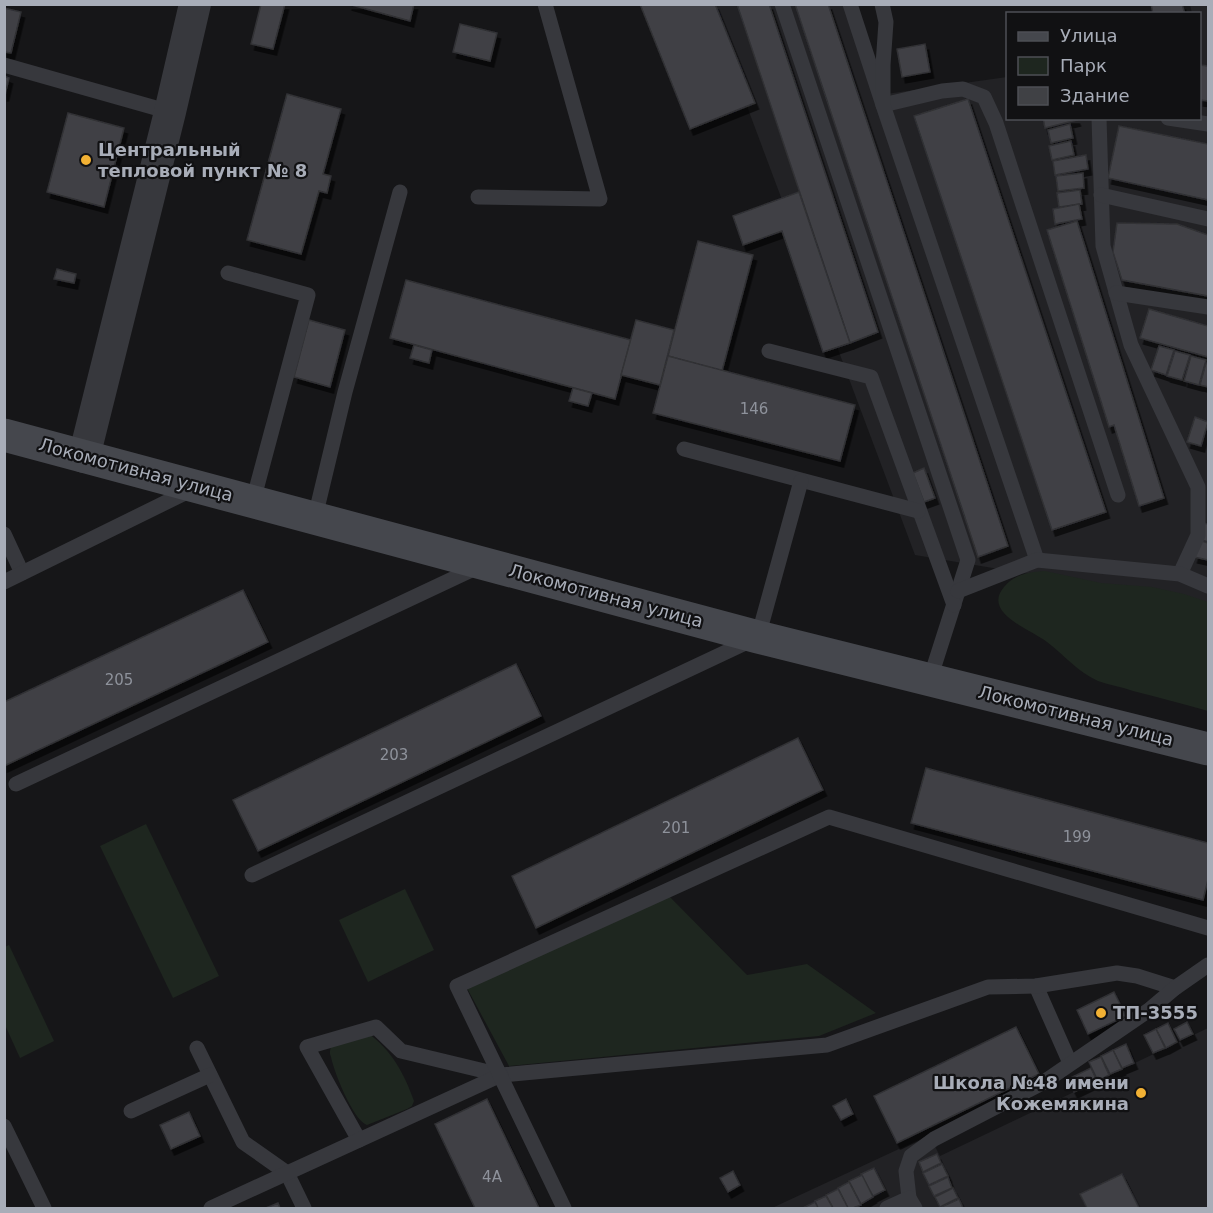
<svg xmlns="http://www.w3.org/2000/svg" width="1213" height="1213" font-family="'DejaVu Sans',sans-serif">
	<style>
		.built { fill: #222225 }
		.green { fill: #1e261f }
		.building { fill: #404145; stroke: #303034; stroke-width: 1.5; filter: url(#shadow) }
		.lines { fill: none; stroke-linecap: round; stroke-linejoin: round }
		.lane { stroke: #37383d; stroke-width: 15 }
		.street { stroke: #37383d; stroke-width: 32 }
		.secondary { stroke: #45474d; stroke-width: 33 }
		.poi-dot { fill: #f2b134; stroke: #111113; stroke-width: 2 }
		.labels { text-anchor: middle; stroke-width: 4.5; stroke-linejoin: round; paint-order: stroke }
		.number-label { font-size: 15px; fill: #8e929b }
		.poi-label { font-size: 18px; font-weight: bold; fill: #a8adb8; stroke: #111113; text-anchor: start }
		.street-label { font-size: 18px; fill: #a8adb8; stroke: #111113 }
	</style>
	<defs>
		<filter id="shadow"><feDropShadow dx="3.5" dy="6" stdDeviation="0" flood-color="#0009"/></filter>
	</defs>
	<rect width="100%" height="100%" fill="#161618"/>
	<g class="built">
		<path d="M709,5h139l31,90 128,-18 1,41h192v-104l-8,-1 -2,-8h18v599l-293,-49z"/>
		<path d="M1208,1028v180h-436l157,-73 11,21z"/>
	</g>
	<g class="green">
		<path d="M1045,571l56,12 51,4 32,7 24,8v109c-25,-7 -50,-14 -75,-20 -11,-4 -24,-6 -35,-10 -20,-9 -34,-26 -51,-39 -17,-13 -65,-29 -43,-55 11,-13 25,-15 41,-16z"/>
		<path d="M146,824l73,152 -46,22 -73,-152z"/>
		<path d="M405,889l29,61 -66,32 -29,-62z"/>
		<path d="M668,895l79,80 60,-11 69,49 -57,23 -310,30 -42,-78z"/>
		<path d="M9,945l45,96 -34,17 -15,-33v-78z"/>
		<path d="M368,1033c24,18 36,40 46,68l-2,5 -5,3 -40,16c-14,-5 -33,-53 -36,-68 -2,-5 -1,-9 2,-13z"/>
	</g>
	<g class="building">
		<path d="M261,4h24l-12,45 -22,-5z"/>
		<path d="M348,4h66l-4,17z"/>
		<path d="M640,4h75l40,99 -65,26z"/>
		<path d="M737,4h32l109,328 -28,11z"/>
		<path d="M795,4h33l180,542 -30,11z"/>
		<path d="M1151,4h31l3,10h-32z"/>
		<path d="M4,8l17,4 -10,41 -7,-1z"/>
		<path d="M460,24l37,9 -7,28 -37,-9z"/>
		<path d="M925,44l5,28 -28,5 -5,-28z"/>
		<path d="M1200,65l8,1v35l-8,-1z"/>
		<path d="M4,76l5,2 -4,17h-1z"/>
		<path d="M287,94l54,15 -18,65 8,2 -4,17 -8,-2 -18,63 -54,-14z"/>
		<path d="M968,99l138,413 -54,18 -138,-414z"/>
		<path d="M68,113l56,15 -20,79 -57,-15z"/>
		<path d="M1043,118h33l1,2 -32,8z"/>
		<path d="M1070,124l3,14 -22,5 -3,-13z"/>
		<path d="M1119,126l89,18v56l-100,-22z"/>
		<path d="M1071,141l3,14 -22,5 -3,-14z"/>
		<path d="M1086,155l2,14 -33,6 -2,-14z"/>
		<path d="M1083,173l1,15 -26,3 -2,-15z"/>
		<path d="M1080,190l2,14 -23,3 -2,-14z"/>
		<path d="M799,192l51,151 -27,9 -41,-121 -39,14 -10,-29z"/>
		<path d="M1079,204l3,15 -27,5 -2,-15z"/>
		<path d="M1077,221l87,277 -25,8 -25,-81 -5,2 -62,-197z"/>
		<path d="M1117,223l60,1 31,11v61l-86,-16 -9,-28z"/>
		<path d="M698,241l55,14 -31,116 -54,-15z"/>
		<path d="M57,269l19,5 -2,9 -20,-4z"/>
		<path d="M406,280l225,60 -16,59 -225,-61z"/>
		<path d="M1149,309l59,17v31l-68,-19z"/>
		<path d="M309,320l36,10 -15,57 -36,-10z"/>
		<path d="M636,320l38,10 -14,55 -39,-10z"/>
		<path d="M414,345l18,5 -3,13 -19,-5z"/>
		<path d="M1159,346l15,4 -8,25 -15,-5z"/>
		<path d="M1175,351l15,4 -8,25 -15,-4z"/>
		<path d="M668,356l187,49 -15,56 -187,-48z"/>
		<path d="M1191,356l15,4 -7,25 -15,-4z"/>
		<path d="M1206,363l2,1v23l-8,-2z"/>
		<path d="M573,388l19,5 -4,13 -19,-5z"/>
		<path d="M1195,417l13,5 -7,24 -14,-4z"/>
		<path d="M924,468l11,30 -11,4 -11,-29z"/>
		<path d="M1203,523l5,1v18l-9,-3z"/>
		<path d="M1199,540l9,3v17l-14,-3z"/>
		<path d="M243,590l25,52 -264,124v-64z"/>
		<path d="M516,664l25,52 -283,135 -25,-51z"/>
		<path d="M798,738l25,52 -287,138 -24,-52z"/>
		<path d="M926,768l282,75v37l-5,20 -292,-77z"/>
		<path d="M1114,992l12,24 -38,18 -11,-24z"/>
		<path d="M1187,1022l6,12 -13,6 -6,-11z"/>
		<path d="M1168,1023l9,19 -11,6 -10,-19z"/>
		<path d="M1016,1027l23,47 -142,69 -23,-47z"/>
		<path d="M1156,1029l9,19 -12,5 -9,-18z"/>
		<path d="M1126,1044l8,19 -12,5 -9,-18z"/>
		<path d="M1113,1050l9,19 -12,5 -9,-18z"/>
		<path d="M1101,1057l8,18 -11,6 -9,-19z"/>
		<path d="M1091,1068l6,13 -23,11 -6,-13z"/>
		<path d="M487,1099l22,46 30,63h-64l-40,-84z"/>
		<path d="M846,1099l7,15 -12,6 -8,-14z"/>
		<path d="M189,1112l11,24 -29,13 -11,-24z"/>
		<path d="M937,1154l4,9 -18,9 -4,-10z"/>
		<path d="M942,1164l6,12 -19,9 -6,-12z"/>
		<path d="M874,1168l11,22 -12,6 -12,-22z"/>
		<path d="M733,1171l7,14 -12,7 -8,-14z"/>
		<path d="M1122,1174l17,34h-52l-7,-14z"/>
		<path d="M862,1175l11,22 -12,7 -12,-23z"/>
		<path d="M948,1177l4,11 -18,8 -5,-10z"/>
		<path d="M849,1182l12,23 -8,3h-5l-10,-20z"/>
		<path d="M953,1188l5,10 -18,9 -5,-10z"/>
		<path d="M838,1189l10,19h-15l-7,-13z"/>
		<path d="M826,1196l7,12h-15l-3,-7z"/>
		<path d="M959,1199l4,9h-24z"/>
		<path d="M815,1202l3,6h-15z"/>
		<path d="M278,1203l2,5h-14z"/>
	</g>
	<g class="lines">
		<g class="lane">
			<path d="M782,4l186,556 -38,119"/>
			<path d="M850,4l33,101 59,-14 21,-2 21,8 12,26 122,372"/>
			<path d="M882,4l4,18 -3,43v40l154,455"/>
			<path d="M4,65l166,47"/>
			<path d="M1099,118l4,128 28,99 67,142v48l-18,39"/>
			<path d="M1168,118l40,6"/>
			<path d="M1101,195l107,24"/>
			<path d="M478,197l122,2 -55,-195"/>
			<path d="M228,273l80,22 -55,206"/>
			<path d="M1116,293l92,14"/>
			<path d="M769,351l102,26 83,228"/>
			<path d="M684,449l234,62"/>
			<path d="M315,517l30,-125 55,-200"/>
			<path d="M4,534l18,39"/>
			<path d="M4,582l189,-93"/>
			<path d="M958,591l79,-31 143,14 28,12"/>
			<path d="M16,784l464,-218"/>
			<path d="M252,875l506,-238 43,-156"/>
			<path d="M1036,986l34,77"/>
			<path d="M197,1048l46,94 44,31 17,35"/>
			<path d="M131,1111l79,-36"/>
			<path d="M4,1126l40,82"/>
			<path d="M359,1140l-52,-93 69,-20 25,24 100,24 326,-30 161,-58 48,-1 81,-13 20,3 38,12"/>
			<path d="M909,1198l-3,-27 5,-15 23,-17 110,-57 105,-72 26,-22 33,-23"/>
			<path d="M211,1208l290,-133"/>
			<path d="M564,1208l-107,-222 372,-169 379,111"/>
			<path d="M887,1208l22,-10 6,10"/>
		</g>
		<path class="street" d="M84,457l86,-345 25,-108"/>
		<path class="secondary" d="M4,435l754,202 450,112"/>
	</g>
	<g class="poi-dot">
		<circle cx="86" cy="160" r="6"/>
		<circle cx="1101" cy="1013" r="6"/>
		<circle cx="1141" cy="1093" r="6"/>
	</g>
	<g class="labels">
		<g class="number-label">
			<text x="754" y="414">146</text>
			<text x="119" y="685">205</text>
			<text x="394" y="760">203</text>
			<text x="676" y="833">201</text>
			<text x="1077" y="842">199</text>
			<text x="492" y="1182">4А</text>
		</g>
		<g class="poi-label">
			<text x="98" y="156">Центральный<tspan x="98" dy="21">тепловой пункт № 8</tspan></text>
			<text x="1113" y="1019">ТП-3555</text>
			<text x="1129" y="1089" text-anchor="end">Школа №48 имени<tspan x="1129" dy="21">Кожемякина</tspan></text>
		</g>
		<g class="street-label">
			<text transform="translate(136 470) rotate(15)" y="6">Локомотивная улица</text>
			<text transform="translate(606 596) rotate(15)" y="6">Локомотивная улица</text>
			<text transform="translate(1076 716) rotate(14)" y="6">Локомотивная улица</text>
		</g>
	</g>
	<rect width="1213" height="1213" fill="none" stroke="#a8adb8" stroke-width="12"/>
	<rect x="1006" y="12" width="195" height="108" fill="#111113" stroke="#4d4f55" stroke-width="1.5"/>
	<rect x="1018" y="32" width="30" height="9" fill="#45474d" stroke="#4d4f55" stroke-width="1.5"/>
	<text x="1060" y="42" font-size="18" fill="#a8adb8">Улица</text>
	<rect x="1018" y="57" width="30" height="18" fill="#1e261f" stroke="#4d4f55" stroke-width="1.5"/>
	<text x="1060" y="72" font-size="18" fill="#a8adb8">Парк</text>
	<rect x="1018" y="87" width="30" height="18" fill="#404145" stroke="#4d4f55" stroke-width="1.5"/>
	<text x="1060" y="102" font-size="18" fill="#a8adb8">Здание</text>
</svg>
